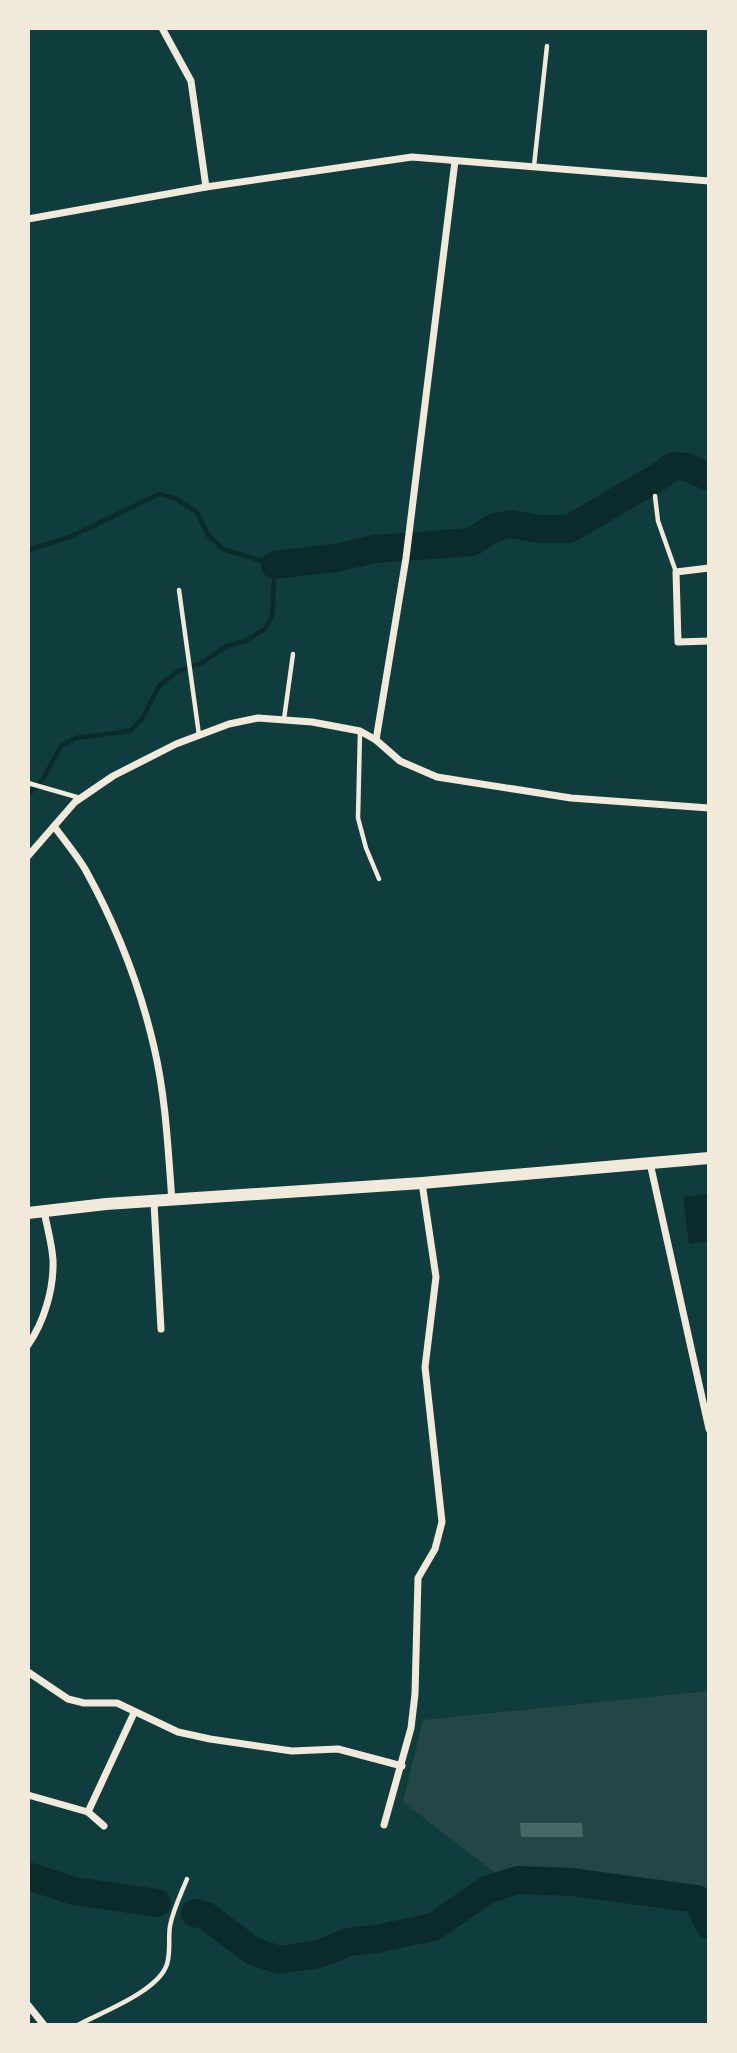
<svg xmlns="http://www.w3.org/2000/svg" width="737" height="2053" font-family="Raleway,sans-serif">
	<style>
		.green { fill: #244646 }
		.water { fill: #0a2a2b }
		.lines { fill: none; stroke-linecap: round; stroke-linejoin: round }
		.stream { stroke: #0a2a2b; stroke-width: 4.5 }
		.river { stroke: #0a2a2b; stroke-width: 28 }
		.building { fill: #486865 }
		.service { stroke: #f1e9da; stroke-width: 4.5 }
		.minor { stroke: #f1e9da; stroke-width: 7 }
		.secondary { stroke: #f1e9da; stroke-width: 12 }
	</style>
	<rect width="100%" height="100%" fill="#0f3d3e"/>
	<path class="green" d="M709,1691v222l-11,-20 -164,-22 -37,3 -94,-72 20,-82z"/>
	<path class="water" d="M709,1194v47l-20,3 -6,-47z"/>
	<g class="lines">
		<path class="stream" d="M28,550l42,-13 89,-43 18,5 20,13 11,23 15,14 52,16 -3,51 -7,13 -20,12 -18,5 -26,17 -23,8 -19,15 -17,33 -12,12 -54,7 -15,8 -18,33 -12,13h-3"/>
		<g class="river">
			<path d="M275,565l59,-7 41,-9 97,-7 21,-14 18,-4 29,5h29l91,-53 13,-10 14,1 22,10"/>
			<path d="M28,1876l46,15 83,12"/>
			<path d="M195,1913l11,3 47,35 26,9 40,-6 29,-12 28,-3 57,-12 54,-37 31,-10 54,2 125,17 12,26"/>
		</g>
	</g>
	<path class="building" d="M520,1823h62l1,14h-62z"/>
	<g class="lines">
		<g class="service">
			<path d="M534,166l13,-120"/>
			<path d="M655,496l3,25 18,51"/>
			<path d="M179,590l20,145"/>
			<path d="M284,719l9,-65"/>
			<path d="M360,732l-2,86 8,30 13,31"/>
			<path d="M28,783l52,15"/>
			<path d="M78,2025c24,-13 81,-34 89,-61 4,-13 1,-26 3,-38 3,-16 11,-32 17,-47"/>
		</g>
		<g class="minor">
			<path d="M162,28l29,53 15,106"/>
			<path d="M28,219l178,-32 206,-30 297,24"/>
			<path d="M709,568l-33,4 2,70 31,-1"/>
			<path d="M376,740l30,-182 49,-397"/>
			<path d="M54,826c10,14 22,28 31,43 31,56 55,117 69,178 12,51 14,103 18,154"/>
			<path d="M28,856l47,-54 38,-26 63,-32 53,-20 29,-6 54,4 48,9 16,9 24,21 37,16 134,21 138,10"/>
			<path d="M650,1163l59,266"/>
			<path d="M154,1203l7,126"/>
			<path d="M28,1345c16,-23 26,-56 25,-85 -1,-16 -6,-33 -9,-49"/>
			<path d="M28,1672l40,27 16,4h33l61,29 32,7 82,12 46,-2 64,17"/>
			<path d="M28,1795l60,17 16,14"/>
			<path d="M88,1812l46,-99"/>
			<path d="M384,1825l27,-97 4,-34 3,-116 17,-29 7,-27 -17,-155 11,-90 -14,-94"/>
			<path d="M28,2005l16,20"/>
		</g>
		<path class="secondary" d="M28,1213l78,-9 316,-21 287,-25"/>
	</g>
	<rect width="737" height="2053" fill="none" stroke="#f1e9da" stroke-width="60"/>
</svg>
